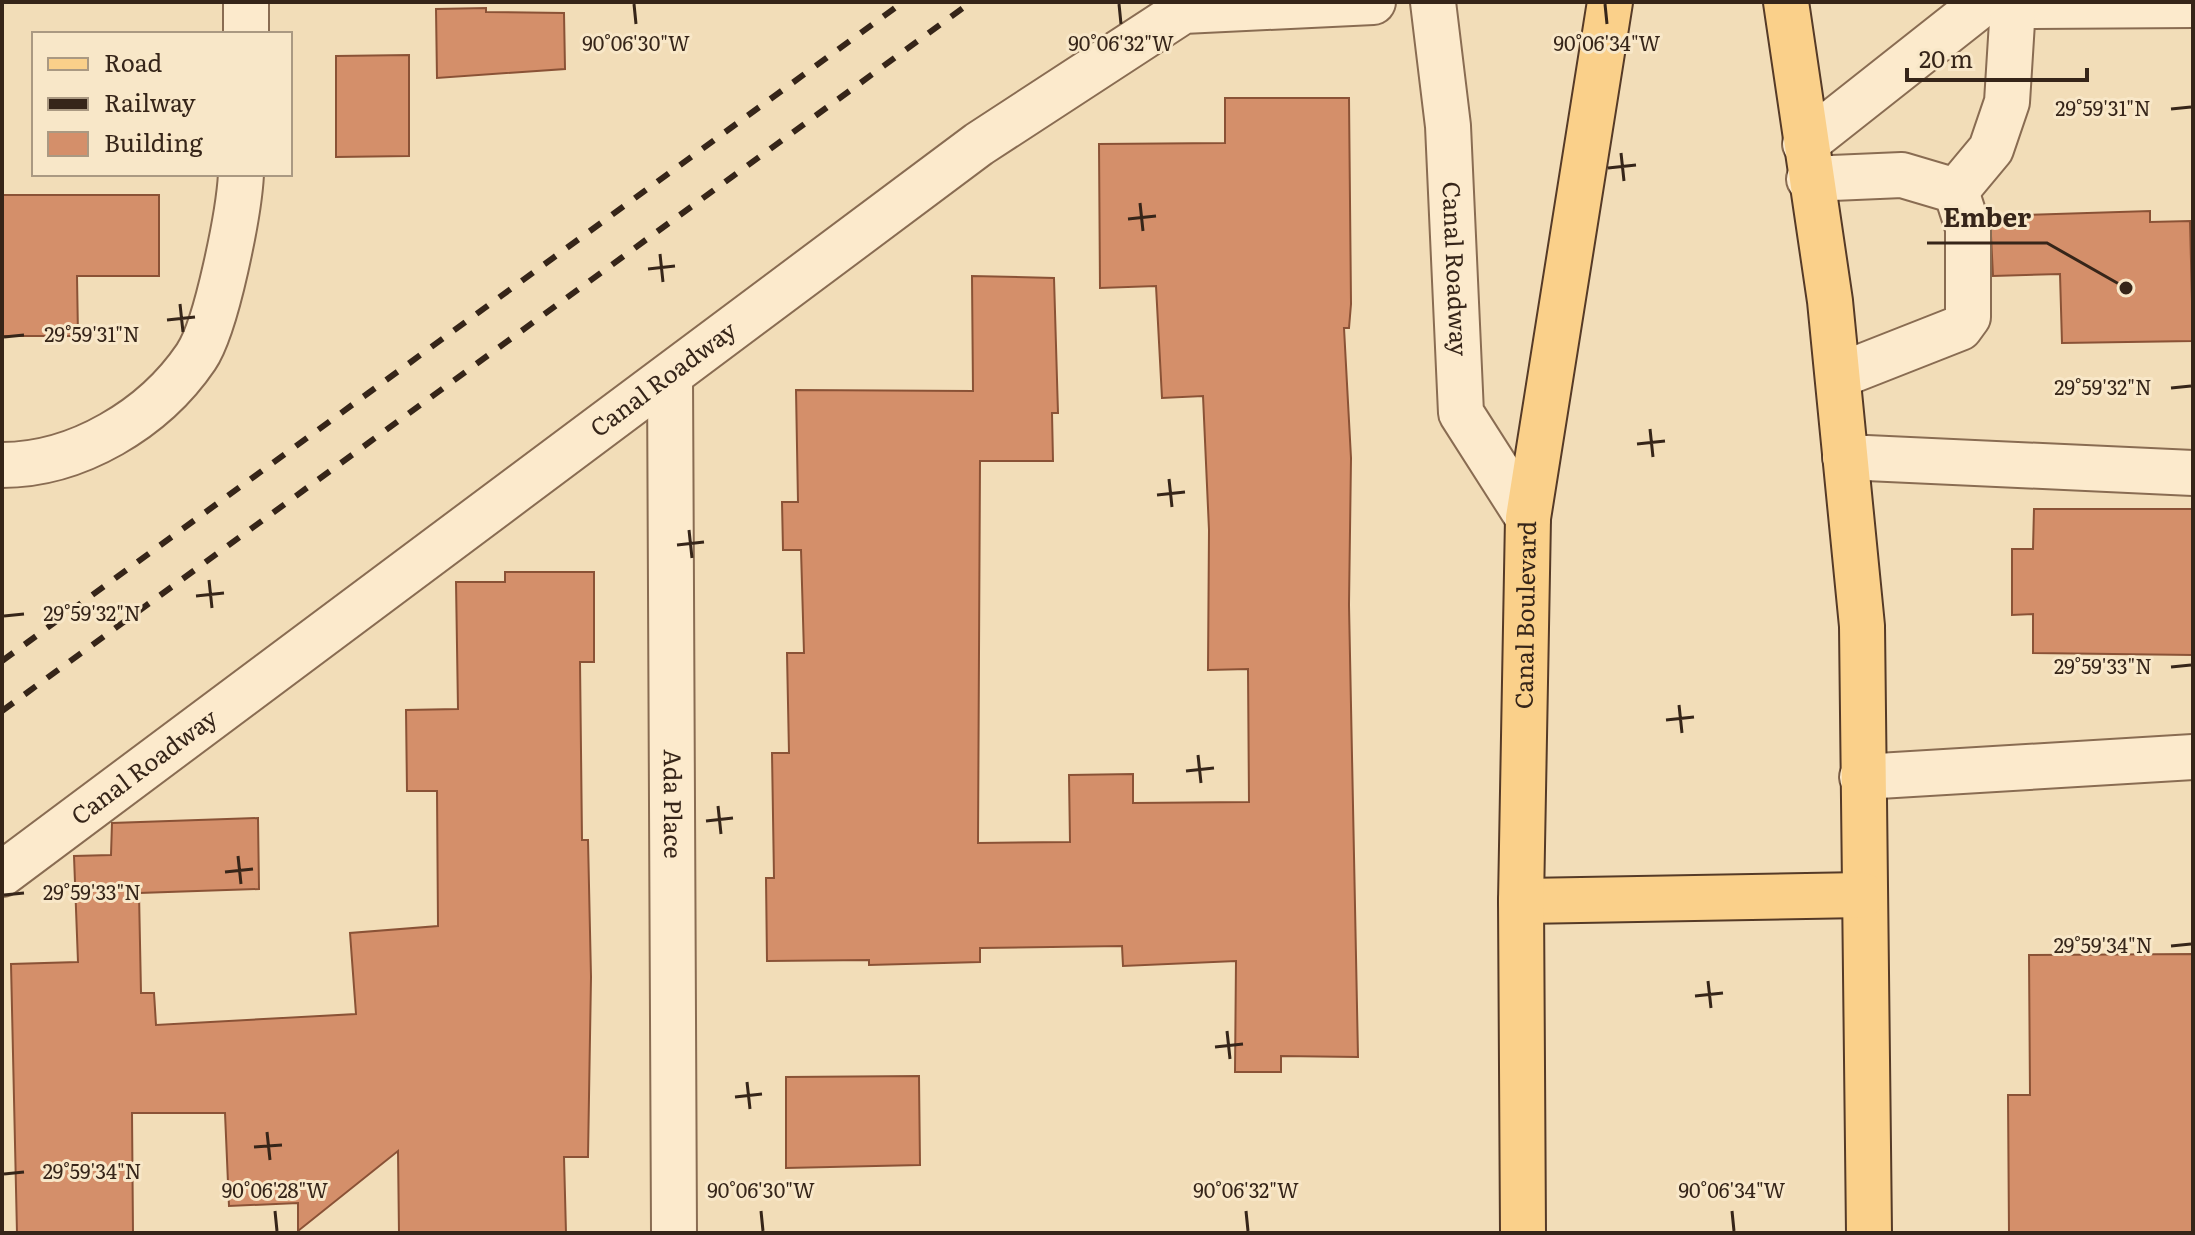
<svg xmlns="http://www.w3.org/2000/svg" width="2195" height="1235" font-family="Literata,serif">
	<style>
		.building { fill: #d48f6a; stroke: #8a5236; stroke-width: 2 }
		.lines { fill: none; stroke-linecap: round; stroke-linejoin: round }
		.minor-casing { stroke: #896c52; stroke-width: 48 }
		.major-casing { stroke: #553a27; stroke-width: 48 }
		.minor { stroke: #fceacc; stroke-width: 44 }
		.major { stroke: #fad08a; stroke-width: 44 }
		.rail { stroke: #362519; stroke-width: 6; stroke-dasharray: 14 14; stroke-linecap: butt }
		.ticks { fill: none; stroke: #362519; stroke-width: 3 }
		.labels { text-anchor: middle; stroke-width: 6; stroke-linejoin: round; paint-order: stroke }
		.street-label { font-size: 24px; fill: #362519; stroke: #f8e7c8 }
		.ticks-label { font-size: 20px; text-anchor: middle; fill: #362519; stroke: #f8e7c8; stroke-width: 6; stroke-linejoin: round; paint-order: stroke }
		.leader { fill: none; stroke: #362519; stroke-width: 3 }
		.callout-dot { fill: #362519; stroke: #f8e7c8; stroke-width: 3 }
		.callout-label { font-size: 26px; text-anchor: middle; font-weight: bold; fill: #362519; stroke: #f8e7c8; stroke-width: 6; stroke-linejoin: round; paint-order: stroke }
	</style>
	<rect width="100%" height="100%" fill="#f2ddb8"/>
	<g class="building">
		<path d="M486,8v4l78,1 1,56 -128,9 -1,-69z"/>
		<path d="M409,55v101l-73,1v-101z"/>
		<path d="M1225,98h124l2,206 -2,24h-5l7,130 -2,147 9,452 -77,-1v16h-46l1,-111 -113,5 -1,-20 -142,2v14l-111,3v-5l-102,1 -1,-83h8l-2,-125h17l-2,-100h17l-3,-103h-18l-1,-48h16l-2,-112 177,1 -1,-115 82,2 4,135h-6l1,48h-73l-2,382 92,-1 -1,-67 64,-1v29l116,-1 -1,-133 -40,1 1,-140 -6,-134 -41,2 -6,-112 -56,2 -1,-144 126,-1z"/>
		<path d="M2,195h157v81h-82l1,60h-76z"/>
		<path d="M2150,211v11l40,-1 3,120 -131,2 -2,-69 -67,2 -3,-60z"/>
		<path d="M2034,509h159v146l-160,-2v-39l-21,1v-66h21z"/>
		<path d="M505,572h89v90h-14l2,178h6l3,137 -3,180h-24l2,76h-167l-1,-82 -100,80v-28l-69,3 -4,-93h-93l1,120h-116l-6,-269 67,-2 -4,-106 37,-1 1,-32 146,-5 1,71 -120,4 2,100h13l2,32 200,-11 -6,-81 88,-7 -1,-135h-30l-1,-81 52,-1 -2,-127h49z"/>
		<path d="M2193,954v279h-184l-1,-138h22l-1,-140z"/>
		<path d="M919,1076l1,89 -134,3v-91z"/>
	</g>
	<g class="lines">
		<defs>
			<g id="minor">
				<path d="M246,2v32"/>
				<path id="s1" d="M1433,2l15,124 13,287 67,105"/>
				<path d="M1972,2l41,4 180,-1"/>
				<path d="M1805,144l176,-139"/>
				<path d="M1809,179l93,-4 54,16 12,37v89l-8,11 -122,48"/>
				<path d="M1956,191l35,-42 16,-47 6,-96"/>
				<path id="s2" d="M670,376l4,857"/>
				<path d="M1845,457l348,16"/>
				<path d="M2,465c75,0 152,-46 194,-108 21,-31 43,-145 45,-183"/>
				<path d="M1862,777l331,-20"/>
				<path id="s3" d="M2,874l977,-730 204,-133 190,-9"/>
			</g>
			<g id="major">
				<path d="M1786,2l44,299 32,325 7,607"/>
				<path d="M1521,901l342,-6"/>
				<path id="s4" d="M1523,1233l-2,-332 7,-383 82,-516"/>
			</g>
		</defs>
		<use href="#minor" class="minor-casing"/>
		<use href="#major" class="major-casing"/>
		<use href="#minor" class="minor"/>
		<use href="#major" class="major"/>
		<g class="rail">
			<path d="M2,661l901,-659"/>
			<path d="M2,711l969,-709"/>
		</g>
	</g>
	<path class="ticks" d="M634,4l2,20M1119,4l2,20M1605,4l2,20M2171,109l20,-2M1621,153l3,28M1608,168l28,-3M1140,203l3,28M1128,219l28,-3M660,254l3,28M648,269l27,-3M180,304l3,28M167,320l28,-3M4,337l20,-2M2171,388l20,-2M1650,429l3,28M1637,444l28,-3M1169,479l3,28M1157,495l28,-3M689,530l3,28M677,545l27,-3M209,580l3,28M196,596l28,-3M4,616l20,-2M2171,667l20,-2M1679,705l3,28M1666,720l28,-3M1198,755l3,28M1186,771l28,-3M718,806l3,28M706,821l27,-3M238,856l3,28M225,872l28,-3M4,895l20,-2M2171,946l20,-2M1708,981l3,27M1695,996l28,-3M1227,1031l3,28M1215,1047l28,-3M747,1082l3,27M735,1097l27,-3M267,1132l3,28M254,1147l28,-2M4,1174l20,-2M275,1211l2,20M761,1211l2,20M1246,1211l2,20M1732,1211l2,20"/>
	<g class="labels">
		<g class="street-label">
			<text dy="8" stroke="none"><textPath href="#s1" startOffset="268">Canal Roadway</textPath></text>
			<text dy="8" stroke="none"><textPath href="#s3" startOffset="826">Canal Roadway</textPath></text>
			<text dy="8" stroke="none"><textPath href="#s4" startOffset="618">Canal Boulevard</textPath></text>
			<text dy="8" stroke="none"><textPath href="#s3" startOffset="178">Canal Roadway</textPath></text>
			<text dy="8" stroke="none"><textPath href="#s2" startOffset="428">Ada Place</textPath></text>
		</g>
	</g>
	<g class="ticks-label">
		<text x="636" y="51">90°06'30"W</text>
		<text x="1121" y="51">90°06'32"W</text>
		<text x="1607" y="51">90°06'34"W</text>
		<text x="2103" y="116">29°59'31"N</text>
		<text x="92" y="342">29°59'31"N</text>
		<text x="2103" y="395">29°59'32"N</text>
		<text x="92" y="621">29°59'32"N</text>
		<text x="2103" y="674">29°59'33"N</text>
		<text x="92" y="900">29°59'33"N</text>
		<text x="2103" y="953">29°59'34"N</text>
		<text x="92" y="1179">29°59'34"N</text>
		<text x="275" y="1198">90°06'28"W</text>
		<text x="761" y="1198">90°06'30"W</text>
		<text x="1246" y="1198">90°06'32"W</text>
		<text x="1732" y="1198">90°06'34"W</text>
	</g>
	<path class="leader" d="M2126 288L2047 243H1927"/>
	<circle class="callout-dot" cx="2126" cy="288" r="8"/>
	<g class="callout-label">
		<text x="1987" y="227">Ember</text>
	</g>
	<rect width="2195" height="1235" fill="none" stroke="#362519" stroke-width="8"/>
	<rect x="32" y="32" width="260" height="144" fill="#f8e7c8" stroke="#aa9982" stroke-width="2"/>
	<rect x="48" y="58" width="40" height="12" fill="#fad08a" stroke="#aa9982" stroke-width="2"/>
	<text x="104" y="72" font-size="24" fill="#362519">Road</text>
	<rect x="48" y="98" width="40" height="12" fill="#362519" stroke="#aa9982" stroke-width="2"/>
	<text x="104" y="112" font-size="24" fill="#362519">Railway</text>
	<rect x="48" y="132" width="40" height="24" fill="#d48f6a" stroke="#aa9982" stroke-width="2"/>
	<text x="104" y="152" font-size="24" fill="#362519">Building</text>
	<path d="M1907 68v12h180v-12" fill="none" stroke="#362519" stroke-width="4"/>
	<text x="1919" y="68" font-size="24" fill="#362519" stroke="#f8e7c8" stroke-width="6" paint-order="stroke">20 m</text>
</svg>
